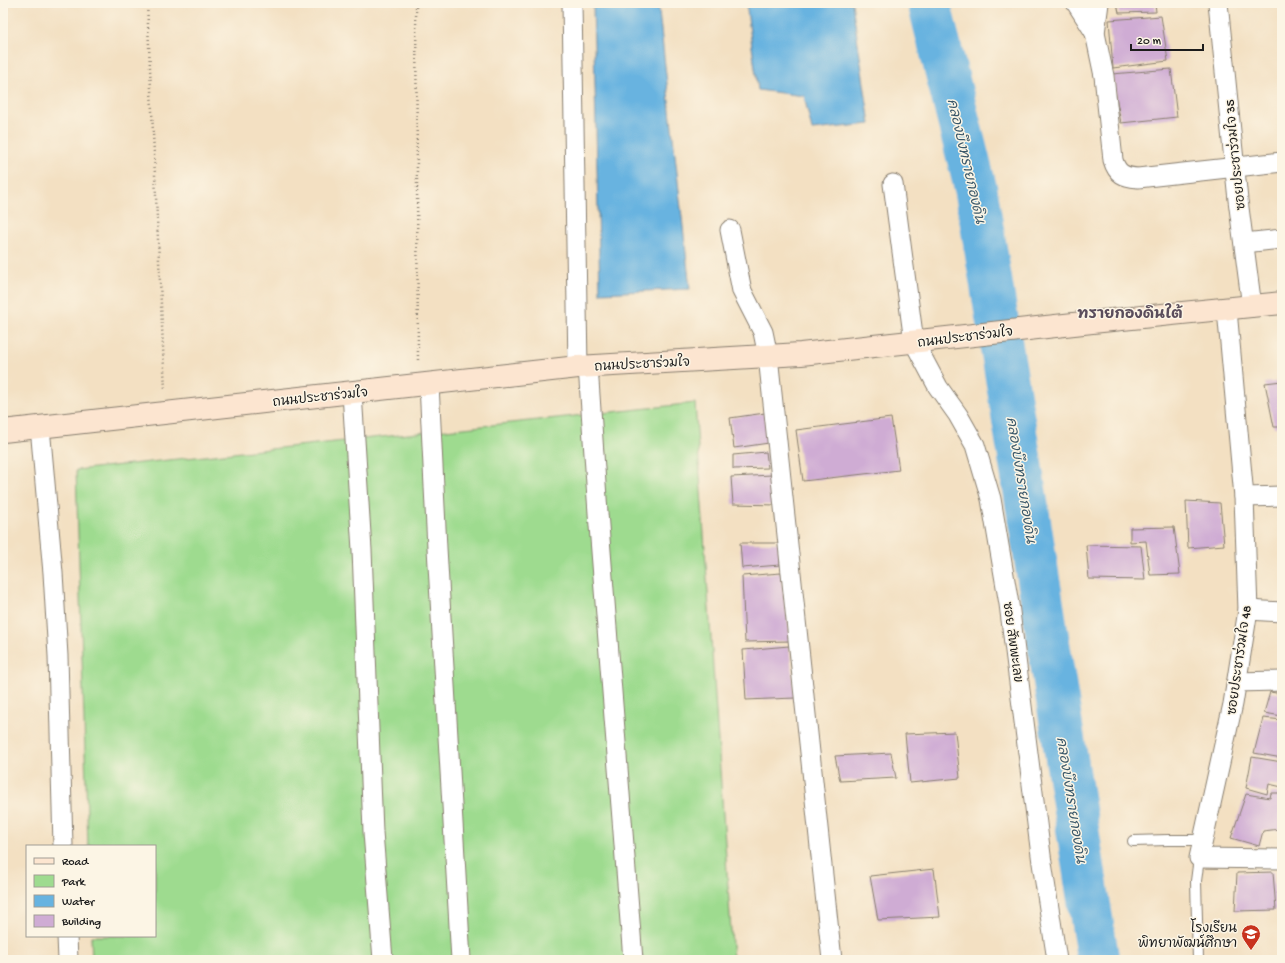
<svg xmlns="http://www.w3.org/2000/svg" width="1285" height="963" font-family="'Gochi Hand','Playpen Sans Thai',sans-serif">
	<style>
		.green { fill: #9edb8f; stroke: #5d7c56 }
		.water { fill: #67b3e0; stroke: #42687e }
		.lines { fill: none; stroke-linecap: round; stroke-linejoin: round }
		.river { stroke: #67b3e0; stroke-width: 43 }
		.building { fill: #cfacd4 }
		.service-casing { stroke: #887e6f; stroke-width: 12 }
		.minor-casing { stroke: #887e6f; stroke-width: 21 }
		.secondary-casing { stroke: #887e6f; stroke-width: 24 }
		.path { stroke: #887e6f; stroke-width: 2.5; stroke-dasharray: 1 3; stroke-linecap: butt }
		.service { stroke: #fff; stroke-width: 10 }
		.minor { stroke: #fff; stroke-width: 19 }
		.secondary { stroke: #fce5d0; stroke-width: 22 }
		.labels { text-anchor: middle; stroke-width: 3; stroke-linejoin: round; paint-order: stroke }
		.street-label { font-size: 13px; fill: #1c1c1c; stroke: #fcf5e5 }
		.poi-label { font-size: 13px; fill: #1c1c1c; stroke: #fcf5e5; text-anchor: end }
		.water-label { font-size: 14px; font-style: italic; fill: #3a586a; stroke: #fcf5e5 }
		.quarter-label { font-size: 15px; font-weight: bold; fill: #5b4e5c; stroke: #fcf5e5 }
	</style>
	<rect width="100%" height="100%" fill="#fcf5e5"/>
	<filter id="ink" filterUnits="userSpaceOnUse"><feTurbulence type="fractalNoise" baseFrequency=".025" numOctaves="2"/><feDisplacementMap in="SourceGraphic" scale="8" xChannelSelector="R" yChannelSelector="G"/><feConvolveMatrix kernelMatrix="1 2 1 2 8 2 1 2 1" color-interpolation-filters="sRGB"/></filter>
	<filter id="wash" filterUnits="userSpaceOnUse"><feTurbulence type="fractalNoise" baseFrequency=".012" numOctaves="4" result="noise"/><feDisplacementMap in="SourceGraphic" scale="16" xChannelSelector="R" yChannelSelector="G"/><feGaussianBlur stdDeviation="0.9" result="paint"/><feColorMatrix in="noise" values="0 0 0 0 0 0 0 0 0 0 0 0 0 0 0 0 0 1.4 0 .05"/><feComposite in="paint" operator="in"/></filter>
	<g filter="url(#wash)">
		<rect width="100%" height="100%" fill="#f3e0c2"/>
		<path class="green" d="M695,403l38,557h-641l-1,-24h64v-90h-67l-12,-376z"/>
		<g class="water">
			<path d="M593,3h65l32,286 -90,4z"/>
			<path d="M746,3h106l18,121 -58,6 -8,-34 -46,-6z"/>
		</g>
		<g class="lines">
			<path class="river" d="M929,3l47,187 42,258 80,512"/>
		</g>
		<g id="blocks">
			<g class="building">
				<path d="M1117,3h38l1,9 -37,1z"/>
				<path d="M1161,16l7,45 -55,7 -4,-48z"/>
				<path d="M1171,69l6,48 -56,6 -9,-49z"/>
				<path d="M1282,381v46h-8l-9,-44z"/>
				<path d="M765,413l4,30 -35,5 -4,-30z"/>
				<path d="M891,418l8,52 -96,11 -7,-51z"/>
				<path d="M766,452l2,16 -35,1v-14z"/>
				<path d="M772,475l5,30 -44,-1 -2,-27z"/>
				<path d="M1186,501l34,2 4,42 -36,3z"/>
				<path d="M1174,527l6,47 -30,1 -4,-34 -16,1v-14z"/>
				<path d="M740,543h39l1,22 -38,3z"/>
				<path d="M1086,545l55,1 4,34 -56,-1z"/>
				<path d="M781,573l10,68 -46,1 -3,-66z"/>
				<path d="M789,646l6,52 -49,2 -3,-50z"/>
				<path d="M1270,692l12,2v22l-18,-3z"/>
				<path d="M1263,718l19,2v38l-28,-5z"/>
				<path d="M955,732l5,46 -50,5 -5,-49z"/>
				<path d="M891,753l5,25 -56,3 -5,-25z"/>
				<path d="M1252,757l30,5v25l-13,-3 -2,10 -21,-6z"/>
				<path d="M1271,793h11v41l-2,-5 -17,2 -4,15 -28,-8 15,-44 24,4z"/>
				<path d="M934,869l6,48 -62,3 -8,-44z"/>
				<path d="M1273,872l3,38 -41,1 2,-38z"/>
			</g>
		</g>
	</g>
	<g filter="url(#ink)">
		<use href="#blocks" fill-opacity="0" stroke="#887e6f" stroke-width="1"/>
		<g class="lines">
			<defs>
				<g id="service">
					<path d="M1133,841l35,-1h35"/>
					<path d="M1198,960l-2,-79 3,-23"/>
				</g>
				<g id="minor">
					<path d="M572,3l6,364"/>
					<path d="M1076,3l19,30 9,43 9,84c4,14 11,17 25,18l144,-16"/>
					<path d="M1218,3l20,197 14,107"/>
					<path d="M1095,33l4,-30"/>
					<path d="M893,184l21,158 24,45 20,28 17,30 16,54 18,105 33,259 15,97"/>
					<path d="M730,230l12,61 21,41 5,24 64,604"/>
					<path d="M1244,243l38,-4"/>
					<path d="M1227,310l17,187 4,113 -15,94 -34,154 83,1"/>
					<path d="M588,366l10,147 35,447"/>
					<path d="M429,384l8,164 24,412"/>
					<path d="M352,393l10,157 11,282 10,128"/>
					<path d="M40,427l13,146 5,83 5,190"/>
					<path d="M1244,497l38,-1"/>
					<path d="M1248,610l34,2"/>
					<path d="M1237,682l45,-1"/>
					<path d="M67,936l1,24"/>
				</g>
				<path id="secondary" d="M3,431l575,-64 223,-13 291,-32 190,-19"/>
			</defs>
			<use href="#service" class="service-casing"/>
			<use href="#minor" class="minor-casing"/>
			<use href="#secondary" class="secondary-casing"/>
			<g class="path">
				<path d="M147,3l18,387"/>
				<path d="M416,3l2,359"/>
			</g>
			<use href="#service" class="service"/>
			<use href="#minor" class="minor"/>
			<use href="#secondary" class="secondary"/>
		</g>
	</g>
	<defs>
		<symbol id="school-pin" viewBox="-11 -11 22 30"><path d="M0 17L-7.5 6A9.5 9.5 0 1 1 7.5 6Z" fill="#c8321e" stroke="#fcf5e5"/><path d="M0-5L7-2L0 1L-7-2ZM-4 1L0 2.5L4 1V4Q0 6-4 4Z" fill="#fff"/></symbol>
	</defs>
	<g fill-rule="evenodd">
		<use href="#school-pin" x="1240" y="923" width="22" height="30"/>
	</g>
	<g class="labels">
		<g class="street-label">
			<text transform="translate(1234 155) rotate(-96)" y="5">ซอยประชาร่วมใจ 35</text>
			<text transform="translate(965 336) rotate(-7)" y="5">ถนนประชาร่วมใจ</text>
			<text transform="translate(642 363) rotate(-3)" y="5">ถนนประชาร่วมใจ</text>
			<text transform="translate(320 396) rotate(-6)" y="5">ถนนประชาร่วมใจ</text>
			<text transform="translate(1014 642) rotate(82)" y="5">ซอย สัพพะเลข</text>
			<text transform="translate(1238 660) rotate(-82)" y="5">ซอยประชาร่วมใจ 48</text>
		</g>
		<g class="poi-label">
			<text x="1237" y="932">โรงเรียน<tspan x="1237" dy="15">พิทยาพัฒน์ศึกษา</tspan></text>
		</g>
		<g class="water-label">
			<text transform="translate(967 161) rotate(77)" y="5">คลองบึงทรายกองดิน</text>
			<text transform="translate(1022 480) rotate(81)" y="5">คลองบึงทรายกองดิน</text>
			<text transform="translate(1072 800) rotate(81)" y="5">คลองบึงทรายกองดิน</text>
		</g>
		<g class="quarter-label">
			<text x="1130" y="318">ทรายกองดินใต้</text>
		</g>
	</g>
	<rect width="1285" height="963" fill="none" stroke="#fcf5e5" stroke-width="16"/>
	<rect x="26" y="845" width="130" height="92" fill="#fcf5e5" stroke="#a29e95"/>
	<rect x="34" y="858" width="20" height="6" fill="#fce5d0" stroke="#a29e95"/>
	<text x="62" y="865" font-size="12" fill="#1c1c1c">Road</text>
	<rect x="34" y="875" width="20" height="12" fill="#9edb8f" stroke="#a29e95"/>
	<text x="62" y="885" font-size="12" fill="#1c1c1c">Park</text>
	<rect x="34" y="895" width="20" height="12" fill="#67b3e0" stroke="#a29e95"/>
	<text x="62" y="905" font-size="12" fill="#1c1c1c">Water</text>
	<rect x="34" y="915" width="20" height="12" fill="#cfacd4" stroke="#a29e95"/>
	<text x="62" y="925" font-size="12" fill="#1c1c1c">Building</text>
	<path d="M1131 44v6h72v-6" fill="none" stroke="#1c1c1c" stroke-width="2"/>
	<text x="1137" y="44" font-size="12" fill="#1c1c1c" stroke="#fcf5e5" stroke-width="3" paint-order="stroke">20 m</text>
</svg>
